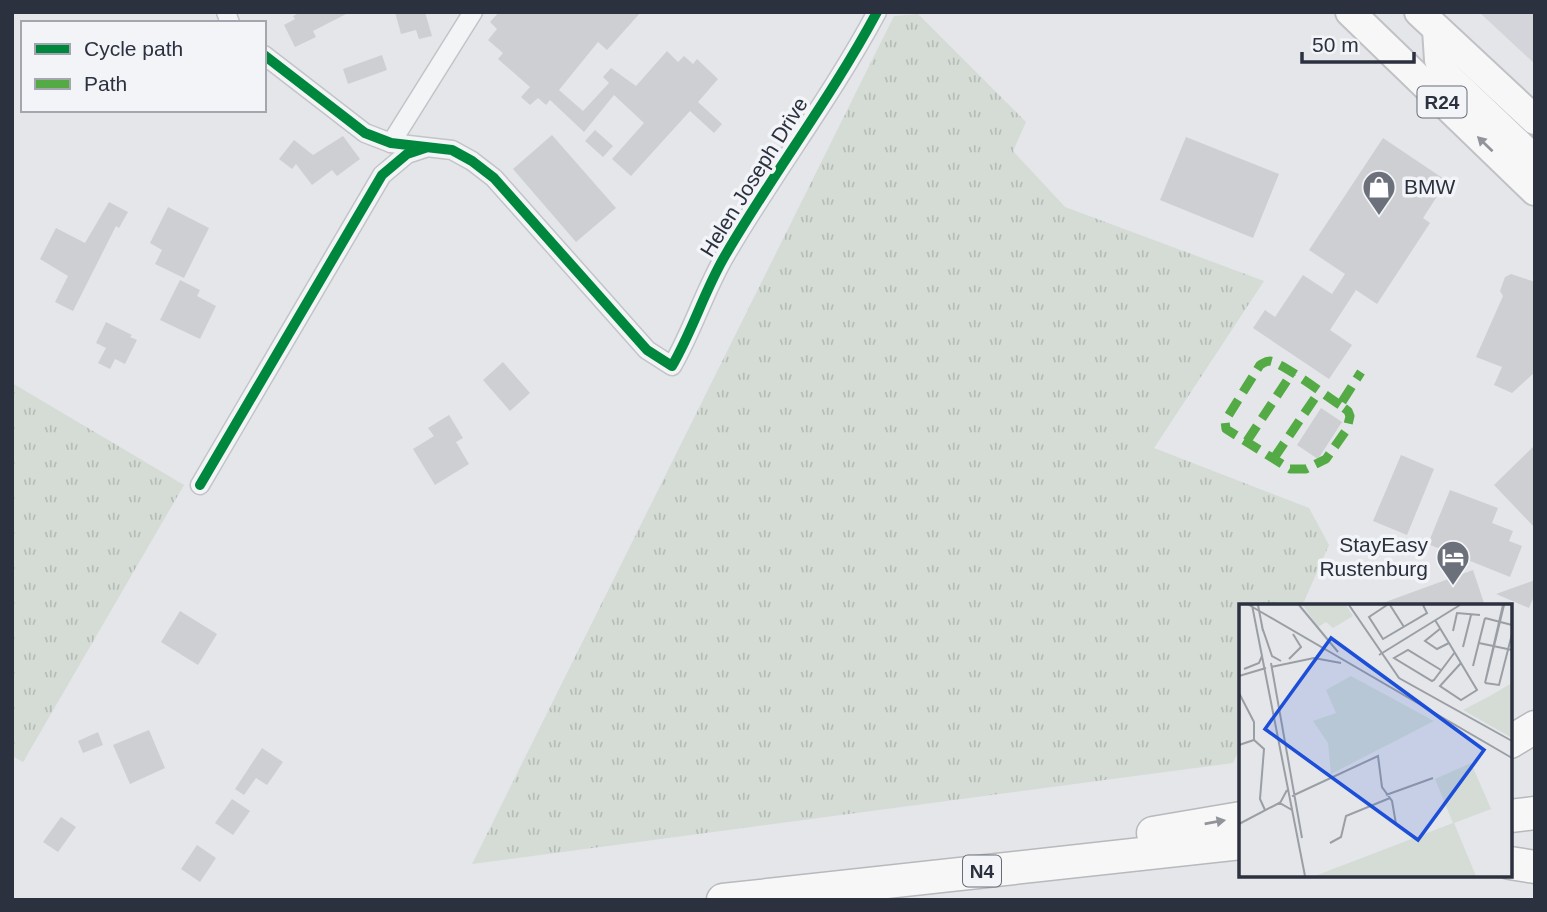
<svg xmlns="http://www.w3.org/2000/svg" width="1547" height="912" font-family="Helvetica,sans-serif">
	<style>
		.built { fill: #d3d5db }
		.grass { fill: url(#grass-tufts) }
		.building { fill: #cecfd2 }
		.lines { fill: none; stroke-linecap: round; stroke-linejoin: round }
		.street-casing { stroke: #c2c4c7; stroke-width: 21 }
		.primary-casing { stroke: #c1c2c6; stroke-width: 32 }
		.highway-casing { stroke: #b7b9bd; stroke-width: 35 }
		.street { stroke: #f3f4f5; stroke-width: 18 }
		.primary { stroke: #f7f7f7; stroke-width: 28 }
		.highway { stroke: #f7f7f7; stroke-width: 32 }
		.quiet { stroke: #54ab46; stroke-width: 9; stroke-dasharray: 18 9; stroke-linecap: butt }
		.cycleway-casing { stroke: #f2f4f7; stroke-width: 15 }
		.cycleway { stroke: #00873e; stroke-width: 10 }
		.oneway { fill: #92949c }
		.labels { text-anchor: middle; stroke-width: 7; stroke-linejoin: round; paint-order: stroke }
		.shield { fill: #f2f4f7; stroke: #676c77; stroke-width: 2 }
		.shield-label { font-size: 19px; font-weight: bold; fill: #2c3140 }
		.street-label { font-size: 21px; fill: #2c3140; stroke: #f2f4f7 }
		.poi-label { font-size: 21px; fill: #2c3140; stroke: #f2f4f7; text-anchor: start }
		.inset-road { fill: none; stroke: #9a9ea5; stroke-width: 2 }
		.view { fill: #1d4ed8; fill-opacity: 0.15; stroke: #1d4ed8; stroke-width: 3.5 }
		.inset-edge { fill: none; stroke: #2c3140; stroke-width: 3.5 }
	</style>
	<defs>
		<pattern id="grass-tufts" width="24" height="20" patternUnits="userSpaceOnUse" patternTransform="scale(1.75)"><rect width="24" height="20" fill="#d4dcd5"/><path d="M3 7l-1-3M5 7V3M7 7l1-3M15 17l-1-3M17 17v-4M19 17l1-3" fill="none" stroke="#b6bdb8"/></pattern>
	</defs>
	<rect width="100%" height="100%" fill="#e4e6e9"/>
	<path class="built" d="M1479,12h56v52z"/>
	<g class="grass">
		<path d="M918,14l108,108 -13,29 52,56 199,74 -110,167 155,60 20,37 -27,61h-61v140l-8,17 -761,101 422,-848z"/>
		<path d="M12,383l172,102 -161,277 -11,-6z"/>
	</g>
	<g class="building">
		<path d="M301,12h49l-37,19 3,6 -21,10 -11,-22 11,-6 -2,-3z"/>
		<path d="M395,12h30l7,24 -13,3 -3,-9 -15,4z"/>
		<path d="M499,12h142l-34,38 -9,-8 -39,48 24,21 26,-28 -6,-6 8,-9 25,18 31,-35 11,11 6,-6 9,8 4,-5 21,20 -20,23 24,22 -8,9 -24,-22 -59,65 -19,-17 32,-36 -30,-28 -30,37 -34,-32 -4,5 -8,-7 -8,7 -9,-8 9,-10 -32,-28 5,-6 -15,-13 9,-11 -7,-7z"/>
		<path d="M382,55l5,15 -39,14 -5,-15z"/>
		<path d="M595,130l18,16 -10,11 -18,-16z"/>
		<path d="M552,135l64,73 -40,34 -63,-73z"/>
		<path d="M343,136l17,23 -23,17 -5,-6 -20,15 -16,-21 -4,5 -13,-10 15,-19 19,15z"/>
		<path d="M1186,137l93,37 -26,64 -93,-38z"/>
		<path d="M1383,138l64,43 -24,37 7,5 -53,81 -21,-14 -26,40 22,15 -23,34 -76,-51 12,-18 10,7 28,-42 29,19 13,-20 -36,-24z"/>
		<path d="M109,202l19,10 -9,16 -3,-2 -43,85 -18,-9 13,-26 -28,-17 16,-31 29,15z"/>
		<path d="M168,207l41,21 -25,50 -29,-14 7,-14 -12,-7z"/>
		<path d="M1511,274l24,8v90l-23,21 -18,-8 8,-18 -26,-10 27,-61 -3,-5 5,-14z"/>
		<path d="M180,280l20,10 -3,6 19,10 -16,33 -40,-19z"/>
		<path d="M106,322l26,13 -2,2 7,3 -12,24 -10,-5 -5,10 -12,-6 8,-15 -10,-5z"/>
		<path d="M503,362l27,31 -20,18 -27,-31z"/>
		<path d="M1321,408l21,14 -24,37 -21,-14z"/>
		<path d="M449,415l14,23 -7,4 13,22 -34,21 -22,-36 21,-13 -6,-8z"/>
		<path d="M1535,445v83l-41,-43z"/>
		<path d="M1401,455l33,14 -27,66 -34,-14z"/>
		<path d="M1450,490l48,18 -6,15 21,8 -4,10 13,5 -12,31 -82,-33z"/>
		<path d="M1473,570l12,36h-105v-2z"/>
		<path d="M1535,580v14l-6,14 -33,-14z"/>
		<path d="M180,611l37,23 -19,31 -37,-23z"/>
		<path d="M149,730l16,38 -35,16 -17,-39z"/>
		<path d="M98,732l5,13 -20,8 -5,-12z"/>
		<path d="M262,748l21,14 -16,23 -11,-7 -12,17 -9,-6z"/>
		<path d="M232,799l18,12 -17,24 -18,-12z"/>
		<path d="M61,817l15,10 -18,25 -15,-10z"/>
		<path d="M197,845l19,13 -16,24 -19,-13z"/>
	</g>
	<g class="lines">
		<defs>
			<g id="street">
				<path d="M226,12l4,11"/>
				<path d="M264,55l101,78 26,10 61,7 20,11 22,17 153,172 25,16c21,-36 33,-77 54,-112 48,-82 106,-158 151,-242"/>
				<path d="M391,143l82,-131"/>
				<path d="M200,485l182,-310 25,-21 18,-6"/>
			</g>
			<g id="primary">
				<path d="M1350,12l185,179"/>
				<path d="M1419,12l116,108"/>
				<path d="M1437,29l2,31 5,13 91,87"/>
			</g>
			<g id="highway">
				<path d="M1510,742l25,-15"/>
				<path d="M1510,816l25,-3"/>
				<path d="M1153,833l88,-15"/>
				<path d="M1510,863l25,4"/>
				<path d="M723,900l518,-57"/>
			</g>
		</defs>
		<use href="#street" class="street-casing"/>
		<use href="#primary" class="primary-casing"/>
		<use href="#highway" class="highway-casing"/>
		<use href="#street" class="street"/>
		<use href="#primary" class="primary"/>
		<use href="#highway" class="highway"/>
		<g class="quiet">
			<path d="M1340,405c-14,-9 -57,-42 -70,-44 -5,0 -6,2 -10,4l-35,56 1,8 64,40h16l20,-10 21,-30 3,-13 -2,-5 -8,-6 21,-33"/>
			<path d="M1247,441l45,-68"/>
			<path d="M1274,458l45,-66"/>
		</g>
		<defs>
			<g id="cycleway">
				<path d="M264,55l101,78 26,10 61,7 20,11 22,17 153,172 25,16c21,-36 33,-77 54,-112 48,-82 106,-158 151,-242"/>
				<path d="M200,485l182,-310 25,-21 18,-6"/>
			</g>
		</defs>
		<use href="#cycleway" class="cycleway-casing"/>
		<use href="#cycleway" class="cycleway"/>
	</g>
	<defs><path id="oneway-solid" d="M-6-.8H1V-3.2L6.5 0L1 3.2V.8H-6Z" transform="scale(1.75)"/></defs>
	<g class="oneway">
		<use href="#oneway-solid" transform="translate(1485 144) rotate(-136)"/>
		<use href="#oneway-solid" transform="translate(1215 822) rotate(-10)"/>
	</g>
	<defs>
		<symbol id="shop-pin" viewBox="-11 -11 22 30"><path d="M0 17L-7.5 6A9.5 9.5 0 1 1 7.5 6Z" fill="#6c707b" stroke="#f2f4f7"/><path d="M-5-2.5h2.3a2.7 3.5 0 0 1 5.4 0H5L5.5 6h-11ZM-1.5-2.5h3a1.5 2.3 0 0 0-3 0Z" fill="#fff"/></symbol>
		<symbol id="hotel-pin" viewBox="-11 -11 22 30"><path d="M0 17L-7.5 6A9.5 9.5 0 1 1 7.5 6Z" fill="#6c707b" stroke="#f2f4f7"/><path d="M-6-4.5h1.5V1H6V5H4.5V3h-9V5H-6ZM-4 0a1.8 1.8 0 1 1 3.6 0ZM.5 0V-2.5h3Q6-2.5 6 0Z" fill="#fff"/></symbol>
	</defs>
	<g fill-rule="evenodd">
		<use href="#shop-pin" x="1360" y="168" width="38" height="52"/>
		<use href="#hotel-pin" x="1434" y="538" width="38" height="52"/>
	</g>
	<g class="labels">
		<g class="shield">
			<rect x="1417.5" y="86.5" width="49" height="31" rx="5"/>
			<rect x="963" y="855.5" width="38" height="31" rx="5"/>
		</g>
		<g class="shield-label">
			<text x="1442" y="109">R24</text>
			<text x="982" y="878">N4</text>
		</g>
		<g class="street-label">
			<text transform="translate(754 177) rotate(-58)" y="7">Helen Joseph Drive</text>
		</g>
		<g class="poi-label">
			<text x="1404" y="194">BMW</text>
			<text x="1428" y="552" text-anchor="end">StayEasy<tspan x="1428" dy="24">Rustenburg</tspan></text>
		</g>
	</g>
	<g transform="translate(1239 604)">
		<rect width="273" height="273" fill="#e4e6e9"/>
		<path d="M64,1h43l7,11 -20,12 -7,-6 -8,5zM112,72l83,45 -103,53 -3,-31 -15,-22 23,-8 -10,-23zM273,79v55l-49,-28 27,-14zM232,159l20,46 -37,14 22,53h-161l138,-53 -18,-44z" fill="#d4dcd5"/>
		<path class="inset-road" d="M10,1l263,153M13,1l53,271M19,1l5,26M60,1l39,47M110,1l50,73 113,63M148,1l-18,12 14,22 44,-26 -4,-8M151,1l14,22M264,1l-18,78 19,-78M246,14l27,7M196,16l14,23 28,47 -16,10 -21,-14 21,-23M23,23l10,29 9,5M202,24l-16,13 12,8 12,-6M214,27l4,-18 23,2M240,39l33,7M224,43l8,-32M140,51l81,-50M50,55l12,-12 -8,-13M32,59l31,175M234,62l12,-48M32,63l43,-9 27,5M5,65l15,-6 3,-7M202,66l-33,-20 -14,8 38,23 2,-1 21,-28M0,72l27,-8M246,79l14,2 13,-51M0,89l15,29v18M0,141l15,-5 10,9 -4,50 5,11M48,186l-7,13 12,7M147,191l47,-17M53,192l86,-40 4,31 10,14 4,23M0,220l42,-22M91,239l11,-6 5,-21 44,-18"/>
		<path class="view" d="M92,34l153,112 -66,90 -153,-111z"/>
		<rect width="273" height="273" class="inset-edge"/>
	</g>
	<rect width="1547" height="912" fill="none" stroke="#2c3140" stroke-width="28"/>
	<rect x="21" y="21" width="245" height="91" fill="#f2f4f7" stroke="#a3a6ae" stroke-width="2"/>
	<rect x="35" y="44" width="35" height="10" fill="#00873e" stroke="#a3a6ae" stroke-width="2"/>
	<text x="84" y="56" font-size="21" fill="#2c3140">Cycle path</text>
	<rect x="35" y="79" width="35" height="10" fill="#54ab46" stroke="#a3a6ae" stroke-width="2"/>
	<text x="84" y="91" font-size="21" fill="#2c3140">Path</text>
	<path d="M1302 52v10h112v-10" fill="none" stroke="#2c3140" stroke-width="3.5"/>
	<text x="1312" y="52" font-size="21" fill="#2c3140" stroke="#f2f4f7" stroke-width="5" paint-order="stroke">50 m</text>
</svg>
